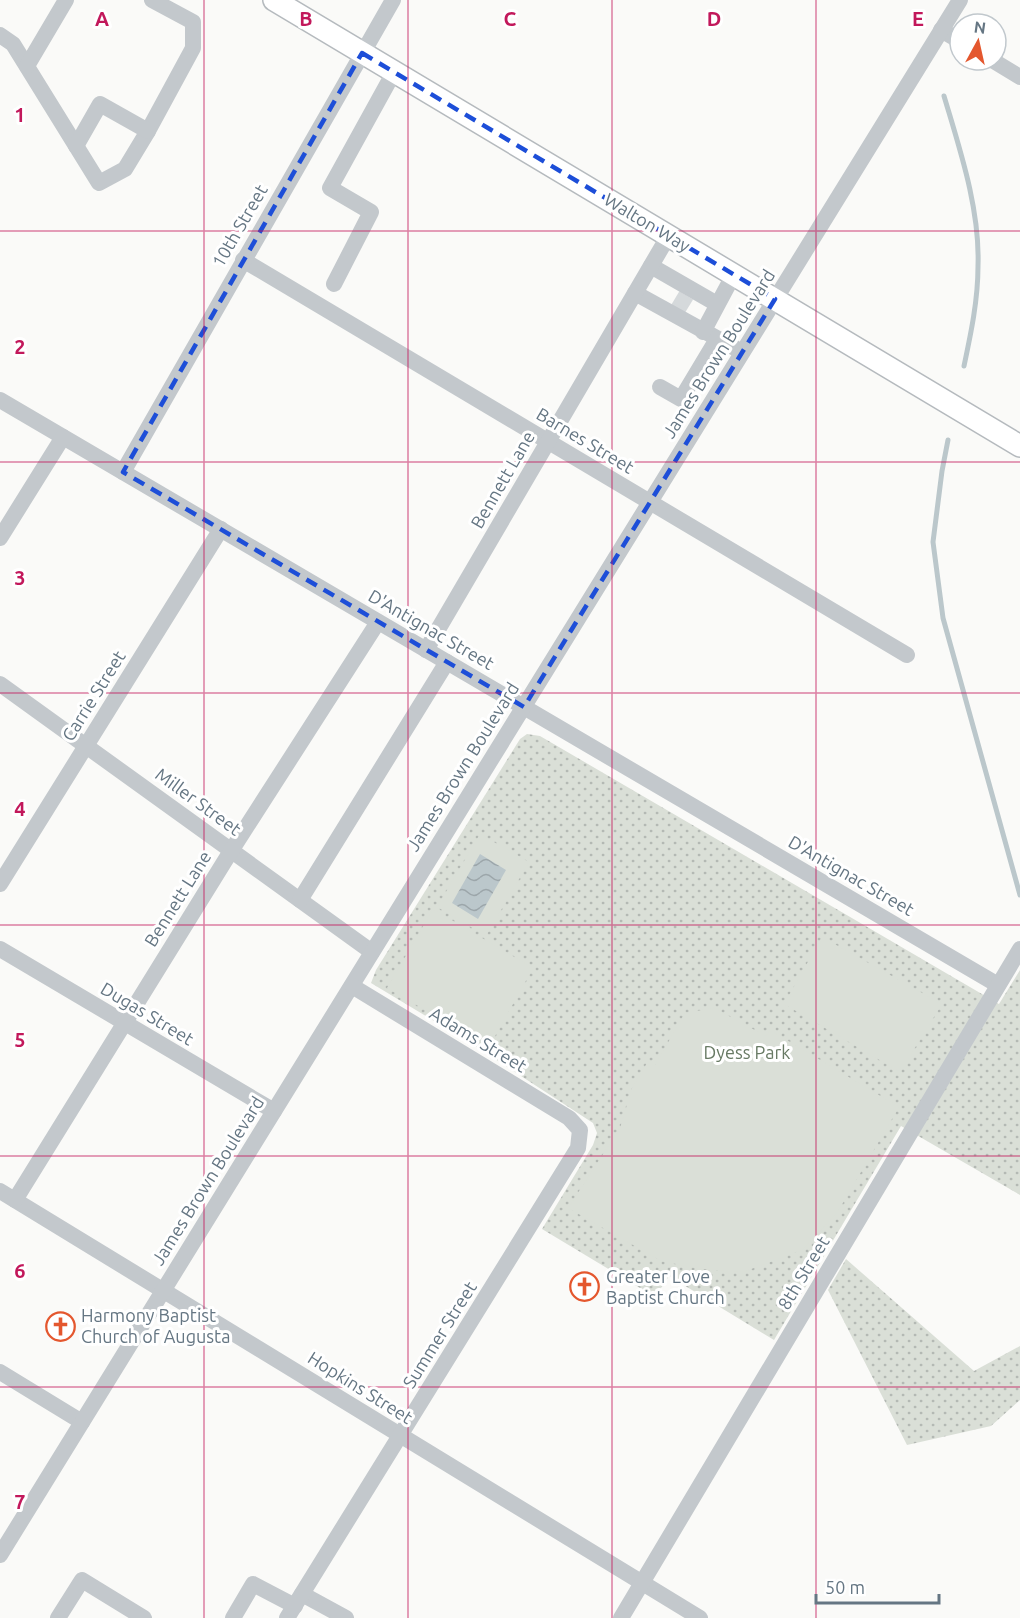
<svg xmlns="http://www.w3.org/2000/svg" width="1020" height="1618" font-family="Ubuntu,sans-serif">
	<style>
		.park { fill: url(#park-dots) }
		.garden { fill: #dadfd7 }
		.water { fill: url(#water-waves) }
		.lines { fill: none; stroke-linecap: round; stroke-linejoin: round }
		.stream { stroke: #bbc7cb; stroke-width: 5 }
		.minor-tunnel { stroke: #d5d9db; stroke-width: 16; stroke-dasharray: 16 8; stroke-linecap: butt }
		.major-casing { stroke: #b5babe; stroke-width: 24 }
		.minor { stroke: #c3c8cc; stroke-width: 16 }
		.major { stroke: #fff; stroke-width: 21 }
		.marked { fill: none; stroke: #1d4ed8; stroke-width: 4.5; stroke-dasharray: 12 8; stroke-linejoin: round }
		.grid { fill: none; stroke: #c2185b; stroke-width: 1.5; stroke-opacity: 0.55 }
		.labels { text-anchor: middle; stroke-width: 6; stroke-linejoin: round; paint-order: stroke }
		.street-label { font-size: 18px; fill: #657683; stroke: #fff }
		.park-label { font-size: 18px; fill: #687a64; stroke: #fff }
		.poi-label { font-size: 18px; fill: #657683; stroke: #fff; text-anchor: start }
		.grid-label { font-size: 20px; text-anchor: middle; font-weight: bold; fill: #c2185b; stroke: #fff; stroke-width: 6; stroke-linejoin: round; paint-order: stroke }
	</style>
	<defs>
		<pattern id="park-dots" width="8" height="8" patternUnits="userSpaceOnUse" patternTransform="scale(1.5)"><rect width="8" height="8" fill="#dadfd7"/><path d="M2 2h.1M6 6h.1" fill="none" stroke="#b4b9b4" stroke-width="1.8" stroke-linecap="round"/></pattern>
		<pattern id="water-waves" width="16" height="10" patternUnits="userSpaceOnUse" patternTransform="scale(1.5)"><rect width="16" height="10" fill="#bbc7cb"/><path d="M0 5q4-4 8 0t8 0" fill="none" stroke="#9ca6aa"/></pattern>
	</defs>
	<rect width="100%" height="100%" fill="#fafaf8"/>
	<g class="park">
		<path d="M527,734l13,2 459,268 21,-34v225l-119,-69 -127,214 -105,-64 -14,21 -113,-68 51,-84 4,-12 -4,-10 -124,-81 -98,-59 5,-13 144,-231z"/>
		<path d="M846,1259l128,112 46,-25v54l-29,26 -84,19 -79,-155z"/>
	</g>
	<g class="garden">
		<path d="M480,834l49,28 -43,74 -49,-29z"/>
		<path d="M433,909l100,59 -44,79 -102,-59z"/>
		<path d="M822,937l120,67 -42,68 -116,-68z"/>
		<path d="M714,1008l52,28 4,-6 129,77 -62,106 -35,37 -59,22 -42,-3 -40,-8 -93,-53 52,-80 12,-40 15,-25 8,2 30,-52z"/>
	</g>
	<path class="water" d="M480,854l26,16 -28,49 -26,-16z"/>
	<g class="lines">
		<g class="stream">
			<path d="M944,96c16,54 36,113 34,170 0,34 -7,67 -14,100"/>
			<path d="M948,440l-6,31 -9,71 10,76 77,277"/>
		</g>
		<path class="minor-tunnel" d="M678,309l9,-15"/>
		<defs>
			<path id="major" d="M274,0l746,446"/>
		</defs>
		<use href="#major" class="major-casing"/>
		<g class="minor">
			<path d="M941,30l19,11"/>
			<path d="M0,35l13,9 86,139 26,-14 23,-38 45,-83v-26l-41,-22"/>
			<path d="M992,60l28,17"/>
			<path d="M27,66l39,-66"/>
			<path d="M76,146l24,-42 48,27"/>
			<path d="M243,260l664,395"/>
			<path d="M651,266l66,38"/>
			<path d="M334,284l37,-72 -41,-24 64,-116"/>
			<path d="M635,293l107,59"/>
			<path d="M703,332l31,-58"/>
			<path d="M660,387l21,12 36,-60"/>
			<path d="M0,400l998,585"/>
			<path d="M123,472l270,-472"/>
			<path d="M0,538l63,-101"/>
			<path d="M426,650l243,-415"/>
			<path d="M0,684l372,268"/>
			<path d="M0,884l221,-355"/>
			<path d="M300,900l147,-238"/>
			<path d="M0,949l274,162"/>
			<path d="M0,1191l700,427"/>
			<path d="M15,1200l216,-349 147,-229"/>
			<path d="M0,1372l82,50"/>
			<path d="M0,1555l960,-1555"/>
			<path d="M302,1594l44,24"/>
			<path d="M58,1618l24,-38 62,38"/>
			<path d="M233,1618l20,-34 42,22"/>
			<path d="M287,1618l291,-470 2,-18 -11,-12 -217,-132"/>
			<path d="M621,1618l399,-669"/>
		</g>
		<use href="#major" class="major"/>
	</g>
	<path class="marked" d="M362,53l413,246 -251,408 -401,-235z"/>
	<path class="grid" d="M204,0v1618M408,0v1618M612,0v1618M816,0v1618M0,231h1020M0,462h1020M0,693h1020M0,925h1020M0,1156h1020M0,1387h1020"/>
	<defs>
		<symbol id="church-ring" viewBox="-11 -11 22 22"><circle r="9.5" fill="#fff" stroke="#e4572e" stroke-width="1.5"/><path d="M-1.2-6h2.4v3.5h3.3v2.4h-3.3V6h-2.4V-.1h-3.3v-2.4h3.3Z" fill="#e4572e"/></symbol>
	</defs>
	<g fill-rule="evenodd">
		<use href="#church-ring" x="568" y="1270" width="33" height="33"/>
		<use href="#church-ring" x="44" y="1310" width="33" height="33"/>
	</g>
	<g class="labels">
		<g class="street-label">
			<text transform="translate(647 223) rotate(31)" y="6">Walton Way</text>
			<text transform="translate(240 226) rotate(-60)" y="6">10th Street</text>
			<text transform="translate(719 354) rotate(-58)" y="6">James Brown Boulevard</text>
			<text transform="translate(585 441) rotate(31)" y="6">Barnes Street</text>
			<text transform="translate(503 480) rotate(-60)" y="6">Bennett Lane</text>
			<text transform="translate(431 630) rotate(30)" y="6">D'Antignac Street</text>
			<text transform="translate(94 696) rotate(-58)" y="6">Carrie Street</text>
			<text transform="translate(463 767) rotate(-58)" y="6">James Brown Boulevard</text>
			<text transform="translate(198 802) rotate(36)" y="6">Miller Street</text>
			<text transform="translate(851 876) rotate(30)" y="6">D'Antignac Street</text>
			<text transform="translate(178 899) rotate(-58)" y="6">Bennett Lane</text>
			<text transform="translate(147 1014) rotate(31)" y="6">Dugas Street</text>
			<text transform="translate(478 1040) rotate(31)" y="6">Adams Street</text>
			<text transform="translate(208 1181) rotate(-58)" y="6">James Brown Boulevard</text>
			<text transform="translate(804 1273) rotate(-59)" y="6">8th Street</text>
			<text transform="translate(440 1335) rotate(-58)" y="6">Summer Street</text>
			<text transform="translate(360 1388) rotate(32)" y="6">Hopkins Street</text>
		</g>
		<g class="park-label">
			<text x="747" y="1059">Dyess Park</text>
		</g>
		<g class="poi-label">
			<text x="606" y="1283">Greater Love<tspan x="606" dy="21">Baptist Church</tspan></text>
			<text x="81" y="1322">Harmony Baptist<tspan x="81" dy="21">Church of Augusta</tspan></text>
		</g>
	</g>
	<g class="grid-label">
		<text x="102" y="26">A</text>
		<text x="306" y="26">B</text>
		<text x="510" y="26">C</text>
		<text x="714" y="26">D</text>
		<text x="918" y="26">E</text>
		<text x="20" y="122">1</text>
		<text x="20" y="354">2</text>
		<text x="20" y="585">3</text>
		<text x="20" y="816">4</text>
		<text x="20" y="1047">5</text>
		<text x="20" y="1278">6</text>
		<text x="20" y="1509">7</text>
	</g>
	<g transform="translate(978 42) rotate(8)"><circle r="28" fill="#ffffff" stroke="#c1c8cd" stroke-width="1.5"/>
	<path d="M0-4.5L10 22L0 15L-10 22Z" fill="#e4572e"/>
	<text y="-9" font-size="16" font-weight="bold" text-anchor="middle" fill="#657683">N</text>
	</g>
	<path d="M816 1594v9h123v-9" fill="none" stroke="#657683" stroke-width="3"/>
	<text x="825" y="1594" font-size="18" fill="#657683" stroke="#ffffff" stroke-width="4.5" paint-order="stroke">50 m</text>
</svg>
